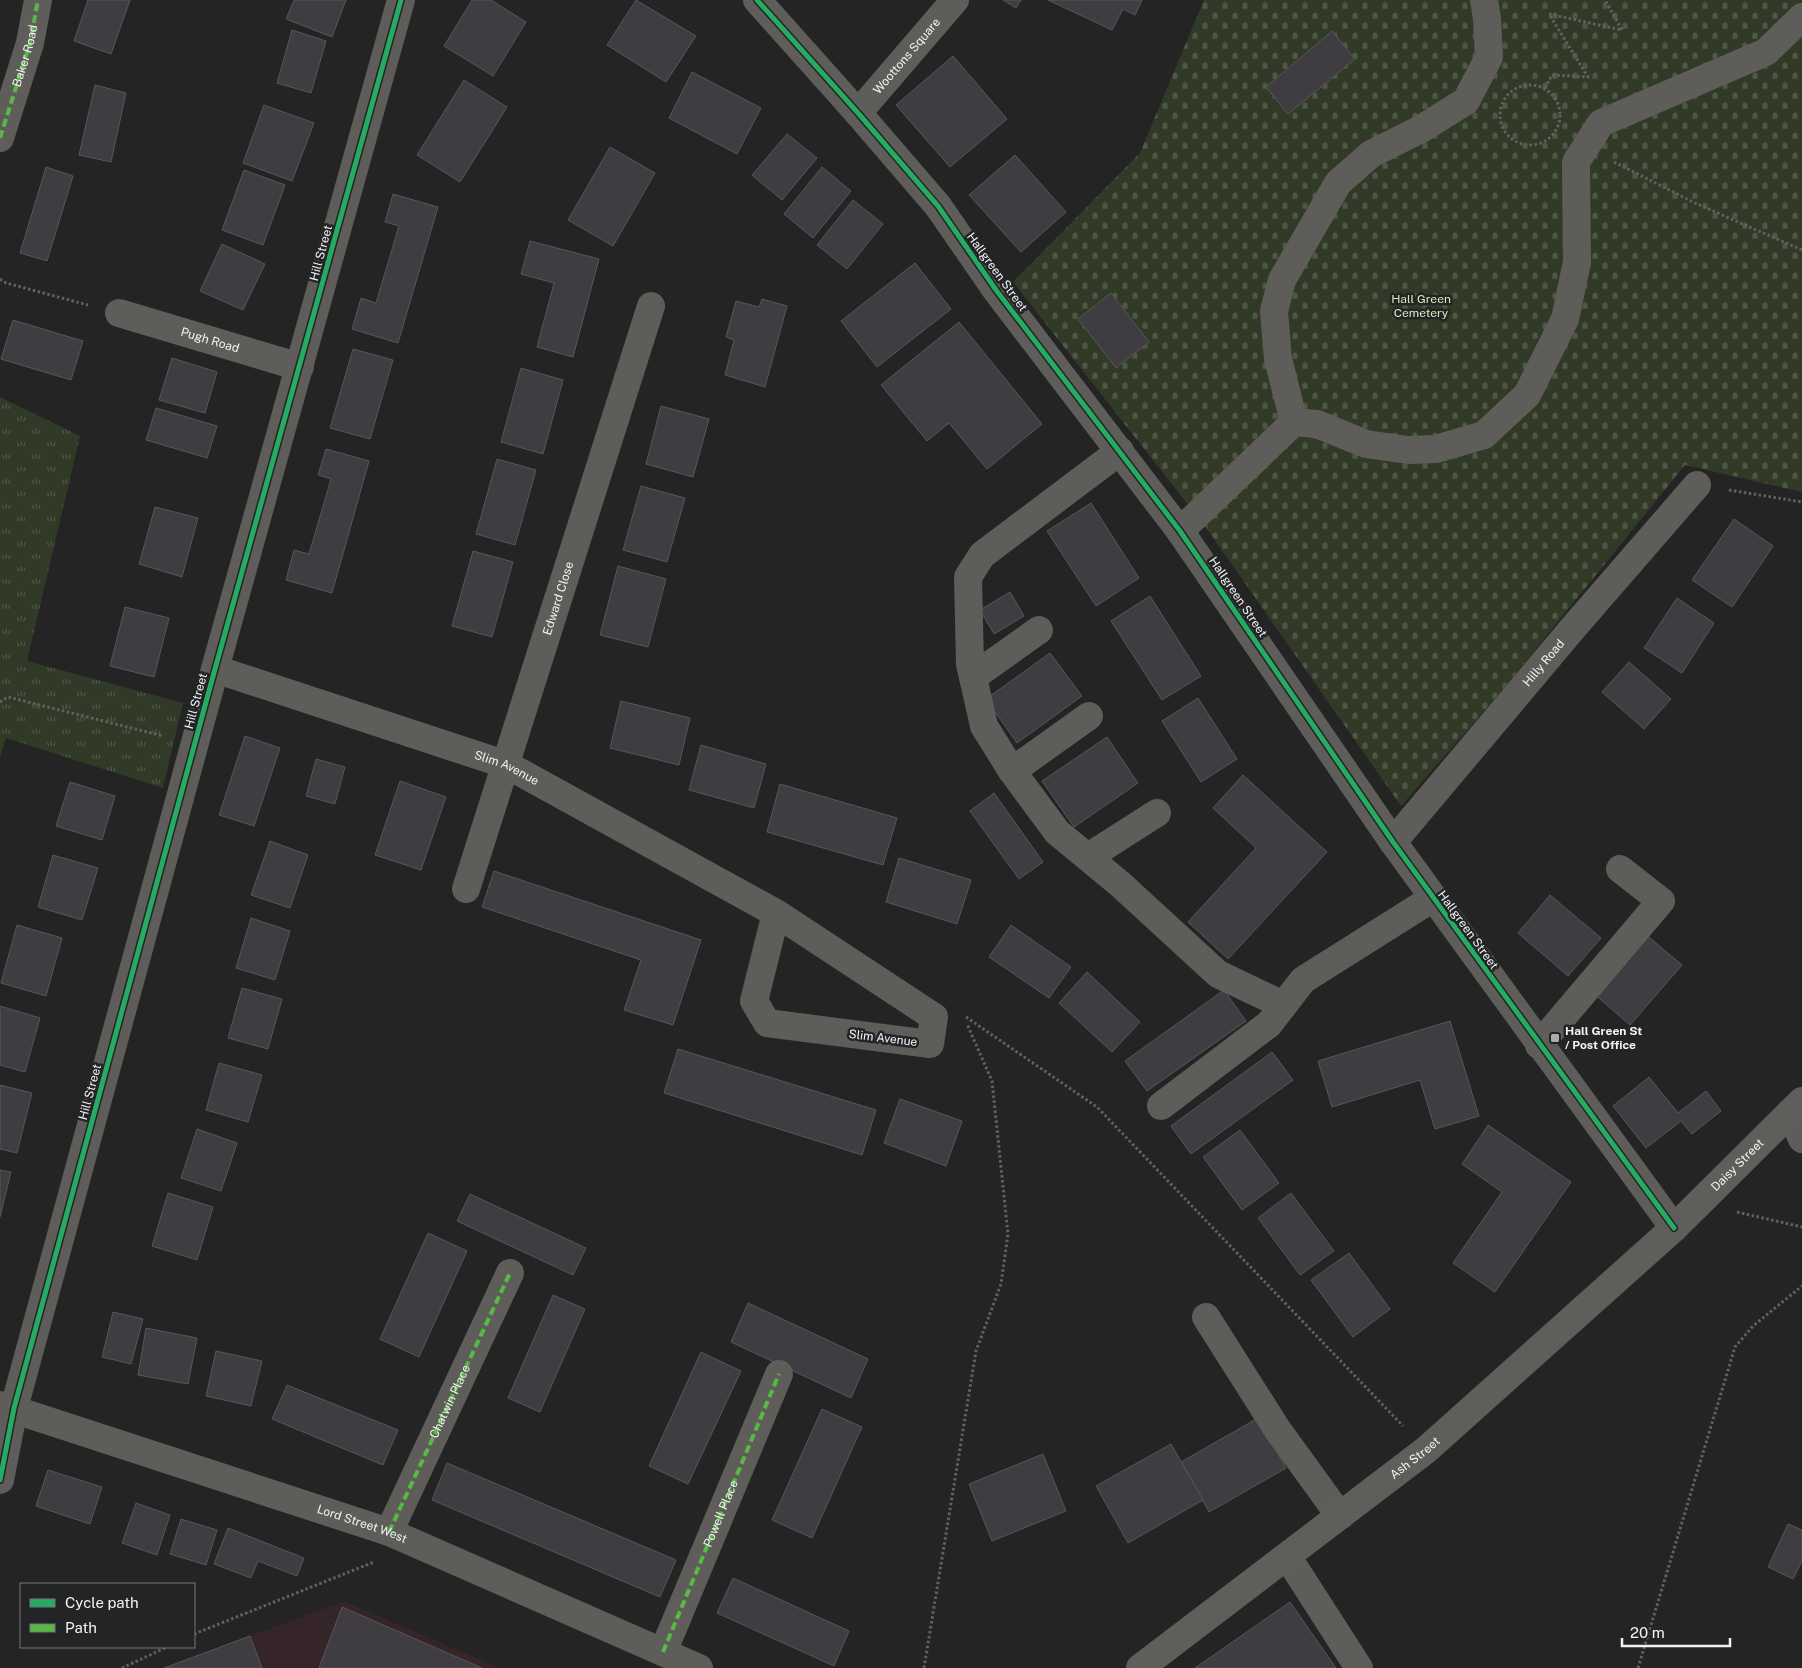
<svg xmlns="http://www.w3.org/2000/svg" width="1802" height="1668" font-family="'Public Sans',sans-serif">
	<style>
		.industrial { fill: #352528 }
		.cemetery { fill: url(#cemetery-stones) }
		.park { fill: url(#park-tufts) }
		.building { fill: #3f3d42; stroke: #575758 }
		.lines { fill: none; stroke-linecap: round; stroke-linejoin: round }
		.path { stroke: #626160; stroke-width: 3; stroke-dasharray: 2.5 2.5; stroke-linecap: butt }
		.minor { stroke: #5f5d59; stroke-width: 28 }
		.major { stroke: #605e5a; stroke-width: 28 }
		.quiet { stroke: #58b947; stroke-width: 4; stroke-dasharray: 8 4; stroke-linecap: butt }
		.cycleway-casing { stroke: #232426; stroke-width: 8 }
		.cycleway { stroke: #26ab63; stroke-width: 5 }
		.poi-dot { fill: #aaabac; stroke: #232426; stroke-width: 2 }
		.labels { text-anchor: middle; stroke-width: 5; stroke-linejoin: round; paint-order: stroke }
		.street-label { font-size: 12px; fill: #f2f3f4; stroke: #232426 }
		.park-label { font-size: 12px; fill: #d3eeb4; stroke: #232426 }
		.poi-label { font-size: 12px; font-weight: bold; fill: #f2f3f4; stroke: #232426; text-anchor: start }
	</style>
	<defs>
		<pattern id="cemetery-stones" width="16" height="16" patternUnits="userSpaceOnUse" patternTransform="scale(1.25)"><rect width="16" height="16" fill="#313a26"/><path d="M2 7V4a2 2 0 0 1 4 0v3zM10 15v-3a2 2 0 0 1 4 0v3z" fill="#4f5746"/></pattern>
		<pattern id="park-tufts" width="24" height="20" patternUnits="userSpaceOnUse" patternTransform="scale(1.25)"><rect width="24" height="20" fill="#313a26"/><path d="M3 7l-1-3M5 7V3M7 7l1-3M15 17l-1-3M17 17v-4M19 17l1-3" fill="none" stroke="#4f5746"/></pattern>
	</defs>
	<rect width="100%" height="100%" fill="#242425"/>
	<path class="industrial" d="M344,1601l156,67h-336z"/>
	<path class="cemetery" d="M1204,0h598v492l-117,-27 -184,227 -100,114 -194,-277 -194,-247 127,-129z"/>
	<path class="park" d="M0,397l80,39 -53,225 156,42 -20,85 -157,-50 -6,20z"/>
	<g class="building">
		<path d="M88,0h42l-19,54 -37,-13z"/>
		<path d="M294,0h52l-14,37 -46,-18z"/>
		<path d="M472,0h19l35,22 -33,54 -49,-30z"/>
		<path d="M636,0l60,36 -30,46 -59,-37z"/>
		<path d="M1003,0h18l-5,8z"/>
		<path d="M1048,0h94l-7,15 -12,-6 -11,21z"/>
		<path d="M292,30l34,11 -15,52 -34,-10z"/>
		<path d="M1332,31l23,28 -67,55 -22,-27z"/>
		<path d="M953,56l54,63 -57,48 -54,-62z"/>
		<path d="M692,72l69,36 -24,46 -68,-36z"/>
		<path d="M464,80l43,27 -47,75 -43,-27z"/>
		<path d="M95,85l31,8 -15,69 -32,-7z"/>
		<path d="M264,105l50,18 -22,58 -49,-18z"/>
		<path d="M787,134l30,24 -35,42 -30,-25z"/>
		<path d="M610,147l45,26 -42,73 -45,-26z"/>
		<path d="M1015,155l51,57 -45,40 -52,-57z"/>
		<path d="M46,167l27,9 -26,85 -27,-8z"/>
		<path d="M822,167l29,24 -38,47 -29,-24z"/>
		<path d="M244,170l41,15 -22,60 -41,-15z"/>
		<path d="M393,194l45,13 -40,136 -46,-14 9,-31 15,5 23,-77 -14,-4z"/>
		<path d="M853,200l30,24 -36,45 -30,-24z"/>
		<path d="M530,241l69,18 -26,98 -36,-10 17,-64 -33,-9z"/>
		<path d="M222,244l43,20 -22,46 -43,-19z"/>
		<path d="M915,263l36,46 -74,58 -36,-46z"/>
		<path d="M1111,293l38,49 -33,26 -38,-49z"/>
		<path d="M762,299l25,7 -22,81 -40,-12 9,-35 -8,-3 10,-36 23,6z"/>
		<path d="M13,320l70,21 -12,39 -70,-21z"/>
		<path d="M959,322l83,102 -55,45 -38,-46 -22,18 -46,-56z"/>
		<path d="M353,349l40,11 -23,79 -40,-11z"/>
		<path d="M172,358l45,14 -12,41 -46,-13z"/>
		<path d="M521,368l42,12 -20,74 -42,-12z"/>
		<path d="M661,406l48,13 -16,58 -47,-13z"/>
		<path d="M156,408l61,18 -10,32 -61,-18z"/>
		<path d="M326,449l43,12 -37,132 -46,-13 8,-30 15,4 22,-75 -13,-4z"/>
		<path d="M497,459l39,11 -21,75 -39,-11z"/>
		<path d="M641,486l44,12 -18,64 -44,-12z"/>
		<path d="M1091,503l48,75 -43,28 -49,-75z"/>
		<path d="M155,507l43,11 -16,59 -43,-13z"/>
		<path d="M1734,519l39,27 -41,61 -40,-27z"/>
		<path d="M473,551l40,11 -21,75 -40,-11z"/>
		<path d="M618,566l48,13 -18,68 -48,-12z"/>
		<path d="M1010,592l14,24 -30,18 -14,-24z"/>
		<path d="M1150,596l51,80 -39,24 -51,-79z"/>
		<path d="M1677,598l37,25 -32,50 -38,-25z"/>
		<path d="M125,607l44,11 -15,59 -44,-11z"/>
		<path d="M1050,653l32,43 -65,47 -31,-44z"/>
		<path d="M1629,662l42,37 -27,30 -42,-37z"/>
		<path d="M1198,698l39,61 -36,23 -39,-61z"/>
		<path d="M621,701l69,17 -11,47 -69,-17z"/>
		<path d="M245,736l35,12 -26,78 -35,-11z"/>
		<path d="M1107,737l31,46 -64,44 -32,-46z"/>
		<path d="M701,745l65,19 -12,44 -65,-18z"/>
		<path d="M316,759l29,8 -10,37 -29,-8z"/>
		<path d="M1243,775l84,77 -99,107 -40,-37 68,-74 -43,-40z"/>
		<path d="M400,781l46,16 -25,73 -46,-15z"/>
		<path d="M70,782l45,14 -13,44 -46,-14z"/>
		<path d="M780,784l117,34 -14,47 -116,-33z"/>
		<path d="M994,793l49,69 -24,17 -49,-68z"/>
		<path d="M270,841l38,14 -18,53 -39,-13z"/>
		<path d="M53,855l45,13 -16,52 -44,-13z"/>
		<path d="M899,858l72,22 -14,44 -71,-22z"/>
		<path d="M494,871l207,69 -28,85 -49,-15 17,-50 -159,-53z"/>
		<path d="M1550,895l51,43 -33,38 -50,-43z"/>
		<path d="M251,918l39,13 -15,49 -39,-12z"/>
		<path d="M17,925l45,13 -16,58 -45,-13z"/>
		<path d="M1011,925l60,42 -22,31 -60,-41z"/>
		<path d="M1644,933l38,32 -52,60 -37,-32z"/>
		<path d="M1087,972l53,50 -28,30 -53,-49z"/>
		<path d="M242,988l40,11 -14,50 -40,-11z"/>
		<path d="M1224,990l22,31 -99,70 -22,-30z"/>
		<path d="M0,1006l40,12 -15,54 -25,-7z"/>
		<path d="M1450,1021l29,95 -44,13 -15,-49 -88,27 -14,-46z"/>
		<path d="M678,1049l198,61 -14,45 -198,-62z"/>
		<path d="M1272,1052l21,28 -102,74 -20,-28z"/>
		<path d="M219,1063l43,12 -14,47 -42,-12z"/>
		<path d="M1649,1077l29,36 28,-22 15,20 -29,23 -11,-13 -35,27 -33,-42z"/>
		<path d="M0,1085l32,8 -15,60 -17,-4z"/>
		<path d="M900,1099l62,22 -16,45 -62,-23z"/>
		<path d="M1488,1125l83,57 -76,110 -42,-29 49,-71 -40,-28z"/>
		<path d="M197,1129l40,14 -16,48 -40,-13z"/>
		<path d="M1240,1130l39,53 -37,27 -39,-53z"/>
		<path d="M0,1170l11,2 -11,45z"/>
		<path d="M168,1193l45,14 -16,53 -45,-14z"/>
		<path d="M1291,1193l43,58 -34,24 -42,-57z"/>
		<path d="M470,1194l116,54 -13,27 -116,-54z"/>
		<path d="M428,1233l39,18 -48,106 -39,-18z"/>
		<path d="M1349,1253l41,56 -37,28 -42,-57z"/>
		<path d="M553,1295l32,14 -45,103 -32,-14z"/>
		<path d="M748,1303l120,56 -17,39 -120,-56z"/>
		<path d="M113,1312l30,7 -12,45 -29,-7z"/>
		<path d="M146,1328l51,10 -9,46 -50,-9z"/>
		<path d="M216,1351l46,10 -11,45 -45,-10z"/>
		<path d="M701,1352l40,19 -53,113 -39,-18z"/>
		<path d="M287,1385l111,45 -15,35 -111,-46z"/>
		<path d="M822,1409l40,18 -50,111 -40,-18z"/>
		<path d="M1258,1418l28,50 -77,44 -28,-50z"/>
		<path d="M1171,1444l32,56 -75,43 -32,-57z"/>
		<path d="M1043,1454l23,57 -74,30 -23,-57z"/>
		<path d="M447,1463l229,97 -16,37 -228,-97z"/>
		<path d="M48,1470l54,17 -12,37 -54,-18z"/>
		<path d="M136,1503l34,12 -13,40 -35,-12z"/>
		<path d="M181,1519l36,11 -11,35 -36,-11z"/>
		<path d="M1788,1524l14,6v31l-9,18 -25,-12z"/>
		<path d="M228,1528l76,30 -7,18 -39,-15 -7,17 -37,-14z"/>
		<path d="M733,1578l116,53 -15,35 -117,-53z"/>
		<path d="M1290,1602l46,66h-141z"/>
		<path d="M342,1607l140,61h-163z"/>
		<path d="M250,1636l12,32h-98z"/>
	</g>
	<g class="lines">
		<g class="path">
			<circle cx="1530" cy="115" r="30"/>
			<path d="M1545,88l7,-13 36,2 -39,-63 73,16 -17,-30"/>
			<path d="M1614,162l81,41 107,47"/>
			<path d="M0,279l6,4 82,22"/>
			<path d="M1729,490l73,12"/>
			<path d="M0,702l8,-5 155,39"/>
			<path d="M966,1017l131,90 306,319"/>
			<path d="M1737,1212l65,15"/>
			<path d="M194,1634l180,-72"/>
			<path d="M122,1668l45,-21"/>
			<path d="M924,1668l52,-317 25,-67 7,-50 -16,-153 -25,-57"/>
			<path d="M1638,1668l97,-321 18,-21 49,-40"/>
		</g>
		<g class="minor">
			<path d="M757,0l101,113 80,93 58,84 184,241 213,311 281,386"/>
			<path id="s1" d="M858,113l97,-113"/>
			<path id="s2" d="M0,138l30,-95 8,-43"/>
			<path id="s3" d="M119,313l181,54"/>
			<path d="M1294,422l-16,-63 -4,-48 8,-31 56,-97 33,-29 50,-25 45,-28 23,-44 -2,-39 -3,-18"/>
			<path d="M1120,451l-138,104 -14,22 2,87 14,62 28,45 45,61 63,52 98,90 65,31"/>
			<path d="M1180,531l114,-109 23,2 49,20 42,6 28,-1 48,-14 43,-40 38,-76 12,-57 -1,-100 25,-39 165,-71 36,-35"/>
			<path id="s4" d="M215,669l292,96 269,148 158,104 -4,27 -163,-21 -13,-22 22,-88"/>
			<path d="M973,677l66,-47"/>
			<path d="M1012,771l77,-55"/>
			<path id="s5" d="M1393,842l180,-214 124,-143"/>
			<path d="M1088,857l69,-44"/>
			<path id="s6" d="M466,889l185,-583"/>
			<path d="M1539,1045l122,-144 -41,-32"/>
			<path d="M1161,1106l108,-82 34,-44 130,-82"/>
			<path d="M1790,1113l12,26"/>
			<path d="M1206,1317l71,112 63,87"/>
			<path id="s7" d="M0,1405l389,127 310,136"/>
			<path d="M0,1480l14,-72 201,-739 186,-669"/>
			<path id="s8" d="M389,1532l121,-259"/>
			<path d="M1287,1556l72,112"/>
			<path id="s9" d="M663,1652l116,-278"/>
		</g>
		<path class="major" id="s10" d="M1140,1668l286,-218 248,-222 128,-127"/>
		<g class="quiet">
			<path d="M0,138l30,-95 8,-43"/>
			<path d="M389,1532l121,-259"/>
			<path d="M663,1652l116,-278"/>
		</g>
		<defs>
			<g id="cycleway">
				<path d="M757,0l101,113 80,93 58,84 184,241 213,311 281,386"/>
				<path d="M0,1480l14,-72 201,-739 186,-669"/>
			</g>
		</defs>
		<use href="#cycleway" class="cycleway-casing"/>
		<use href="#cycleway" class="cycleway"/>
	</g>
	<rect class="poi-dot" x="1550" y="1033" width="10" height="10" rx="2.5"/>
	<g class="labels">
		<g class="street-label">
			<text dy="4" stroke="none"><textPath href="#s2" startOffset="86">Baker Road</textPath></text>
			<text dy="4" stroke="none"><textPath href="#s1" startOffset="75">Woottons Square</textPath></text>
			<text transform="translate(321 253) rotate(-75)" y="4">Hill Street</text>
			<text transform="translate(997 272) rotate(54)" y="4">Hallgreen Street</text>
			<text dy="4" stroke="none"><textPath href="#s3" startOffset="95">Pugh Road</textPath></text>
			<text transform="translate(1238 597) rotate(56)" y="4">Hallgreen Street</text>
			<text dy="4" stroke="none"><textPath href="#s6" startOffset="305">Edward Close</textPath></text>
			<text dy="4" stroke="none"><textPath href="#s5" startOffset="234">Hilly Road</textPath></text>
			<text transform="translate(196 701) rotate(-75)" y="4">Hill Street</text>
			<text dy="4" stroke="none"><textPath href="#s4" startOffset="308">Slim Avenue</textPath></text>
			<text transform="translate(1468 930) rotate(54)" y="4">Hallgreen Street</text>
			<text transform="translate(883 1038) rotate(7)" y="4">Slim Avenue</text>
			<text transform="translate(90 1092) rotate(-75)" y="4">Hill Street</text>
			<text dy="4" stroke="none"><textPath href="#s10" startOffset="782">Daisy Street</textPath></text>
			<text dy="4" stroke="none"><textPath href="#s8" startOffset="144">Chatwin Place</textPath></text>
			<text dy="4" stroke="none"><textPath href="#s10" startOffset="346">Ash Street</textPath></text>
			<text dy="4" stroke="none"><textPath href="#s9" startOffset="150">Powell Place</textPath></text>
			<text dy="4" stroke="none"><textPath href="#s7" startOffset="381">Lord Street West</textPath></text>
		</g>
		<g class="park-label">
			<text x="1421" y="303">Hall Green<tspan x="1421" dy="14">Cemetery</tspan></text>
		</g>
		<g class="poi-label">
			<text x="1565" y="1035">Hall Green St<tspan x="1565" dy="14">/ Post Office</tspan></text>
		</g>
	</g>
	<rect x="20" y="1583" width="175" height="65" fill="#232426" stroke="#767778"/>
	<rect x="30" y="1599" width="25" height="8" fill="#26ab63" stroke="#767778"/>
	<text x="65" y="1608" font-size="15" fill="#f2f3f4">Cycle path</text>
	<rect x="30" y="1624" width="25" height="8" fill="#58b947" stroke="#767778"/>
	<text x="65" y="1633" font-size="15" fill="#f2f3f4">Path</text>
	<path d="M1622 1638v8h108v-8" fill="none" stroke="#f2f3f4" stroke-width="2.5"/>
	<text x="1630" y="1638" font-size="15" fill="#f2f3f4" stroke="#232426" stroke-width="4" paint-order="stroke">20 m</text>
</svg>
